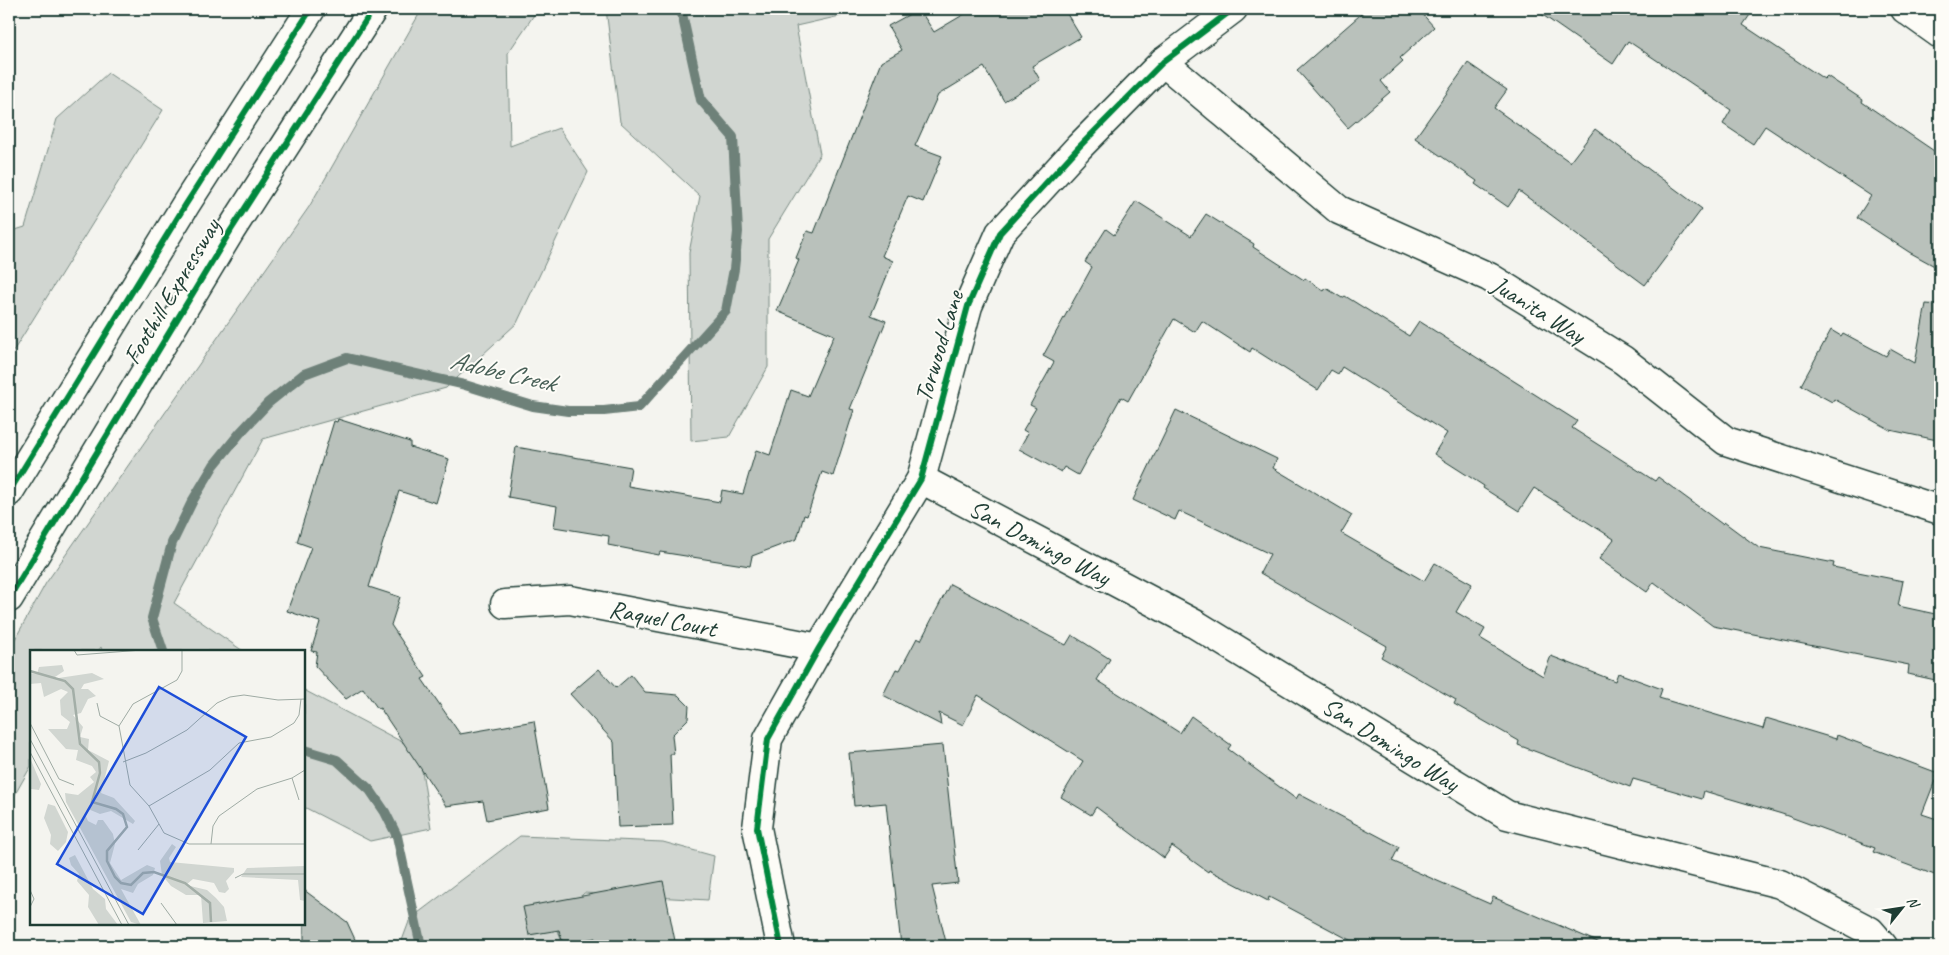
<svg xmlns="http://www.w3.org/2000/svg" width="1949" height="955" font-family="Caveat,sans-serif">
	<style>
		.green { fill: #d1d6d1; stroke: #788a82 }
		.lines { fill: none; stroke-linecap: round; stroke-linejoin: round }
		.stream { stroke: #6e8179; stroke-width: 10 }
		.building { fill: #b9c1bb; stroke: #1f3d34 }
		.street-casing { stroke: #1f3d34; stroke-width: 31 }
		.highway-casing { stroke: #1f3d34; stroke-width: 31 }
		.street { stroke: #fdfcf7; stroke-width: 28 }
		.highway { stroke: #fdfcf7; stroke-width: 28 }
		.cycleway-casing { stroke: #fdfcf7; stroke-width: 9 }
		.cycleway { stroke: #00873e; stroke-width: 6 }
		.labels { text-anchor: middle; stroke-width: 4; stroke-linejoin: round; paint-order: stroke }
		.street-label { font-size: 25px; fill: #1f3d34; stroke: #fdfcf7 }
		.water-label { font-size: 26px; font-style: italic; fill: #475f56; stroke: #fdfcf7 }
		.inset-river { fill: none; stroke: #a3aea7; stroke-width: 2.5 }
		.inset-road { fill: none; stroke: #9faba4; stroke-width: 1 }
		.view { fill: #1d4ed8; fill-opacity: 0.15; stroke: #1d4ed8; stroke-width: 2.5 }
		.inset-edge { fill: none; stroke: #1f3d34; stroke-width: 2.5 }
	</style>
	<rect width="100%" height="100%" fill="#f4f4ef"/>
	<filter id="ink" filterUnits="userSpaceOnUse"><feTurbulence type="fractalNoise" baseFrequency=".02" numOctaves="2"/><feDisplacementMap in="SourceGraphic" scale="10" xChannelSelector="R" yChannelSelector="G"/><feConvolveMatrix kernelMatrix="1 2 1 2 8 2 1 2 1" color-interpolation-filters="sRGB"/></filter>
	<g filter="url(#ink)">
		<g class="green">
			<path d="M422,9h116l-30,44 2,93 49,-18 29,44 -71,151 -71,65 -183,51 -89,164 69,48h-141l-1,-4 -3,4h-67v115l-22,39v-155l37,-67 263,-376z"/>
			<path d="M606,9h265l-75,17 24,128 -52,85v128l-39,70 -38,4 -2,-188 11,-57 -80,-74z"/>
			<path d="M108,73l55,37 -154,248v-126l16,-5 32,-108z"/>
			<path d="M304,690l115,61 12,77 -61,13 -66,-34z"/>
			<path d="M520,836l143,6 51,14 -6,44 -124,-7 -28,31 7,22h-163l10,-27z"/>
		</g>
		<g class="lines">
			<g class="stream">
				<path d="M163,651l-11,-33 20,-75 21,-43 21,-35 26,-32 28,-30 36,-29 43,-16 118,27 68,21 35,5h36l35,-4 87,-96 8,-42 4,-37 -5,-95 -32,-37 -20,-91"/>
				<path d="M304,750l33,10 33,30 15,22 12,24 24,110"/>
			</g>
		</g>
		<g class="building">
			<path d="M919,9l15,23 39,-23h91l17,28 -49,29 8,14 -36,21 -20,-34 -46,28 -23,51 27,10 -19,46 -15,-6 -26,60 11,5 -22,54 15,6 -36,88 4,1 -21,66 -11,-4 -15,44 -3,-1 -7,24 -45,17 -2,10 -90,-14 -1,3 -51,-10 1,-9 -55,-9 3,-21 -49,-9 8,-50 115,20 -3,19 92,16 2,-12 21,4 13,-44 14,5 21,-65 17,6 26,-61 -57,-24 22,-51 -3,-2 11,-27 7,2 67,-171 21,-12 -14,-24z"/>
			<path d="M1367,9h51l16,18 -34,31 3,3 -22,20 9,11 -42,36 -51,-58z"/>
			<path d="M1534,9h220l-11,16 81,54 3,-3 36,24 -1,2 78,53v114l-31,-17 -52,-34 14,-22 -106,-70 -12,18 -30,-20 8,-14 -103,-69 -15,23z"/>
			<path d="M1468,63l39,27 -13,18 76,54 25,-33 107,80 -57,76 -126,-94 -11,16 -33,-23 2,-3 -62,-43z"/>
			<path d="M1136,201l55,35 15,-22 48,30 -1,3 51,33 1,-2 19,13 2,-3 16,10 3,-2 64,40 10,-15 158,100 -5,7 83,53 3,-4 64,47 2,-2 35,26 75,15 -1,4 70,14 -5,25 42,9v66l-32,-7 1,-9 -196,-39 -59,-44 -7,10 -48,-33 15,-20 -80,-51 -15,23 -36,-23 1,-2 -50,-32 13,-21 -105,-66 -4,7 -7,-4 -13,20 -66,-42 -2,4 -48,-31 -7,11 -21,-13 -46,82 -7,-4 -43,78 -14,-8 -3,5 -42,-23 9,-16 -5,-3 13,-22 -6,-3 24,-43 -11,-6 49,-89 -7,-5 21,-33 8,6z"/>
			<path d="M1926,304l14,1v118l-3,17 -47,-10 -56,-31 -2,3 -31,-17 30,-55 10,6 2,-3 43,23 4,-7 25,14z"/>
			<path d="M1176,410l101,49 -4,9 79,47 -11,18 83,48 11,-18 37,21 -16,28 29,17 -5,9 63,38 8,-20 64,25 3,-8 44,16 -3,9 104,31 3,-11 70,21 1,-4 101,38 -16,41 18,6v57l-67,-25 2,-4 -93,-34 -78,-23 -2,8 -69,-20 -3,8 -112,-42 1,-4 -65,-37 2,-4 -75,-43 6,-11 -127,-73 10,-19 -91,-43 -4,9 -42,-20z"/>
			<path d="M338,419l72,23v5l39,12 -13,44 -37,-12 -30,96 31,10 -9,28 35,52 -4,2 38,55 74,-13 15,87 -62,12 -4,-19 -37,5 -66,-98 -2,1 -15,-21 -17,11 -31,-33 2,-14 -6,-1 9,-29 -33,-11 24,-64 -14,-5 37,-121 3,1z"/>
			<path d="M950,584l116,61 6,-10 38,24 -13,21 83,53 11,-17 40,29 -3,4 68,50 3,-5 100,53 -7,14 98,43 3,-7 114,49h-246l-92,-49 -1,4 -59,-31 -1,2 -36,-26 -8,12 -68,-51 -5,8 -30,-18 22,-36 -105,-66 -15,30 -24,-12 2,12 -58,-30 13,-26 4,1 17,-32 4,2z"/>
			<path d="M599,669l17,19 15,-13 14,17 33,3 11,11 -1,13 -16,16 2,19h-4l3,71 -55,2 -4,-85 -44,-48z"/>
			<path d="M943,745l15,138 -26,3 15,60h-46l-15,-143 -32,3 -5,-53z"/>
			<path d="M663,881l13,65h-79l-2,-8 -32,6 -4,-14 -30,5 -6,-28z"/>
			<path d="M304,890l43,32 11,24h-54z"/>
		</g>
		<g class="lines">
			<defs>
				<g id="street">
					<path d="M1905,9l35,25"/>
					<path d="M1163,62l176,148 150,67 134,83 103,81 214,69"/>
					<path d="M921,479l274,145 312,191 273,69 90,47 13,15"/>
					<path d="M505,604l65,-4 249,48"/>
					<path d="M781,946l-24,-118 11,-89 51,-91 102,-169 47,-173 32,-73 79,-86 84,-85 70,-53"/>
				</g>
				<g id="highway">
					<path d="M9,492l177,-288 125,-195"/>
					<path d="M9,598l222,-368 142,-221"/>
				</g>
			</defs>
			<use href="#street" class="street-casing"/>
			<use href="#highway" class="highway-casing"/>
			<use href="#street" class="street"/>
			<use href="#highway" class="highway"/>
			<defs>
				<g id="cycleway">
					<path d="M9,492l177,-288 125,-195"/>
					<path d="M9,598l222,-368 142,-221"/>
					<path d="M781,946l-24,-118 11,-89 51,-91 102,-169 47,-173 32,-73 79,-86 84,-85 70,-53"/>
				</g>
			</defs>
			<use href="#cycleway" class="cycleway-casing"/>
			<use href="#cycleway" class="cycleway"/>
		</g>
	</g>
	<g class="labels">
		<g class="street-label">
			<text transform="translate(171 291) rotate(-59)" y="9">Foothill Expressway</text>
			<text transform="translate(1539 309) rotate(32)" y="9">Juanita Way</text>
			<text transform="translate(938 346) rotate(-73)" y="9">Torwood Lane</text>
			<text transform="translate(1040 542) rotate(28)" y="9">San Domingo Way</text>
			<text transform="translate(663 618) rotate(11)" y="9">Raquel Court</text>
			<text transform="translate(1391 744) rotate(32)" y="9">San Domingo Way</text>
		</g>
		<g class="water-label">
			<text transform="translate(503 371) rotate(13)" y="9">Adobe Creek</text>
		</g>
	</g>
	<g transform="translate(30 650)">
		<rect width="275" height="275" fill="#f4f4ef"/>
		<path d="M32,15l2,6 -12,8 40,-6 12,6 -20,5 -3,5h7l8,7 -8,3 -7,14 -8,2 10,12 -3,10 9,2 -1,11 21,11 -8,32 13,5 21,23 -2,3 -22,-13 -11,3 -12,-5 -3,5 3,7 8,4 2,-5h5l10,14 2,10 -5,19 11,17 26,-15 8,3 -2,7 -15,9 -5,9 -12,-4 20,36 -10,-3 -65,-120 -1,-9 13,2 16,-13 -4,-5 6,-5 -4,-6 -16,-6 2,-10 -12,-1 -18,-20h19l3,-7 -9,-7 -1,-15 8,-8 -7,-3 -17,8 -3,-14 -11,1v-11l7,1 2,-7zM0,108l11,26 -2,6 -8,-1zM18,154l7,2 13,26 -2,10 -8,9 -8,-7 1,-9 -7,-17zM142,194l4,3 -7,11 1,4 64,6v4l-8,9 3,8 -4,4 -6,-1 -5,-9 -21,-4 -7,6 21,5 9,8 8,9 3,14 -24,2 -2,-28h-15l-15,-9 -9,-11 -2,-14zM45,205l18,34 12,10 1,10 12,16h-19l-11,-18 1,-12 -12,-14 2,-7 -8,-9 -2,-7zM275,216v35l-5,-1 -2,-20 -57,-3 6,-9z" fill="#d1d6d1"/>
		<path class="inset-river" d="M0,21l35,10 8,8 7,55 19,18 1,11 -8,29 24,7 7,5 4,13 -20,24v10l8,16 6,6 10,2 12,-12 11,-1 31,11 25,20 1,19"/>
		<path class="inset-road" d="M44,0l3,5 65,-5M152,0v21l-5,9 -44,24 -14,22 11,59 19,21 15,27 25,11h116M67,53l3,13 19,10M0,73l29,56 15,6M0,89l99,186M0,102l92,173M93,112l23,-9 41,-23 30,-27 13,-6 14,-2 34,5 27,-1M262,128l7,22M119,156l61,-36 29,-27 32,-6 23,-14 5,-8 2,-16M181,194l2,-18 6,-10 38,-27 35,-11 13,-8M108,200l21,-26M205,228l8,-4h62M0,240l4,9 -4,8M131,253l16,22M183,275h24"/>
		<path class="view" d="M129,37l87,50 -103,177 -86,-50z"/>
		<rect width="275" height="275" class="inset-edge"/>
	</g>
	<rect width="1949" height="955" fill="none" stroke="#fdfcf7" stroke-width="30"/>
	<rect x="15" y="15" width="1919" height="925" fill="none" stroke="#1f3d34" stroke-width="2" filter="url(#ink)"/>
	<g transform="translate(1902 908) rotate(60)" stroke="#fdfcf7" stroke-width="4" paint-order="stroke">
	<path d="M0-4L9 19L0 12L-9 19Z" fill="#1f3d34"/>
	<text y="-8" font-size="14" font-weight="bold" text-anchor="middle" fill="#1f3d34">N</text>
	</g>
</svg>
